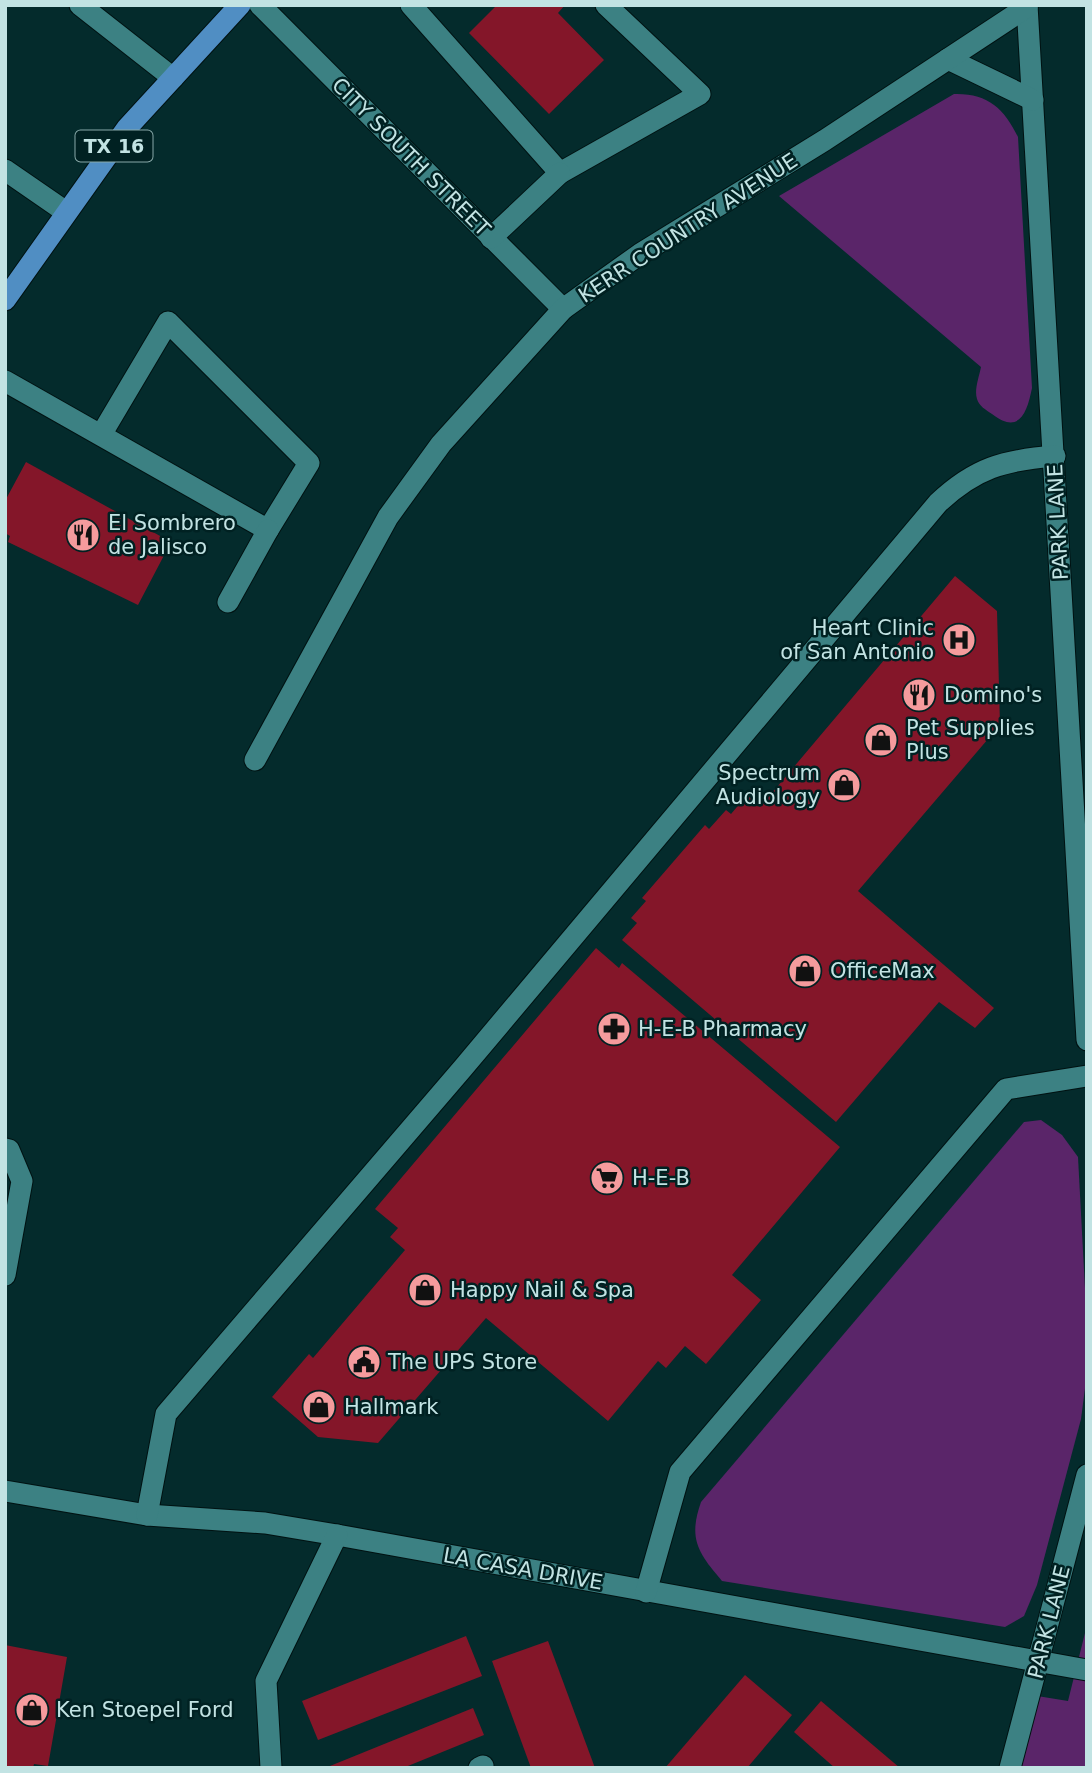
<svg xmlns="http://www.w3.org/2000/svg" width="1092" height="1773" font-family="'DejaVu Sans',sans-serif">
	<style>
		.green { fill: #5a2569 }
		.building { fill: #841629 }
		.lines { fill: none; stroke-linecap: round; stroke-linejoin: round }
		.minor-casing { stroke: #001212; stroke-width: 23 }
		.major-casing { stroke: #001212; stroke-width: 23 }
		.minor { stroke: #3c8183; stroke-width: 21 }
		.major { stroke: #508ec3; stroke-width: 21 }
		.labels { text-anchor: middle; stroke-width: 5; stroke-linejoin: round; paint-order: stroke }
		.shield { fill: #002122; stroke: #88a9a9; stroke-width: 2 }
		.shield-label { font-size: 19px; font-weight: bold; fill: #c2e3e3 }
		.street-label { font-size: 21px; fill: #c2e3e3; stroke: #002122 }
		.poi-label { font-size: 21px; fill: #c2e3e3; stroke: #002122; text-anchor: start }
	</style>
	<rect width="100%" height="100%" fill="#042b2c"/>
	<g class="green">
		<path d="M954,94c33,-1 50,14 64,43l14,251c-5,25 -13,47 -40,26 -6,-4 -13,-8 -15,-15 -3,-9 2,-22 4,-32l-202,-171z"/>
		<path d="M1041,1120l21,15 16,22 9,169v47l-6,46 -44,166 -13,31 -19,11 -283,-46c-24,-28 -34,-42 -21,-79l323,-380z"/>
		<path d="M1087,1625v143h-74l18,-73 37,6z"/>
	</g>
	<g class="building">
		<path d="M497,5h68l-7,8 46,47 -55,54 -80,-81z"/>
		<path d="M26,462l145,80 -33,63 -130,-63 2,-6 -5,-3v-32z"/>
		<path d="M955,576l42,35 3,114 -142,166 136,117 -19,20 -36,-26 -103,120 -214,-182 15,-17 -6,-5 15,-17 -4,-3 63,-73 4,4 17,-19 5,4 16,-19 13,12z"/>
		<path d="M596,948l23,20 3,-5 218,184 -108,128 29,25 -55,64 -21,-18 -19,22 -8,-7 -50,60 -122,-103 -108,125 -60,-6 -46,-40 37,-43 4,4 92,-108 -15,-13 8,-9 -23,-19z"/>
		<path d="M466,1636l16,40 -164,64 -16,-39z"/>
		<path d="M548,1641l47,127h-64l-39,-107z"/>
		<path d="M5,1645l62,12 -19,109 -14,-2 -1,4h-28z"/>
		<path d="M745,1675l47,40 -45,53h-82z"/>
		<path d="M821,1701l79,67h-65l-41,-36z"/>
		<path d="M473,1708l11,27 -81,33h-78z"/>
	</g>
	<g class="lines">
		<defs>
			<g id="minor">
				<path d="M80,5l93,73"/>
				<path d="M260,5l303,304"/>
				<path d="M411,5l149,168 140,-79 -94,-89"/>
				<path d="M1027,5l60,1035"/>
				<path d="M948,59l85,41"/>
				<path d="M5,170l61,42"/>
				<path d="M491,238l69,-65"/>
				<path d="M5,381l263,149 41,-67 -141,-141 -67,113"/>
				<path d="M228,602l40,-72"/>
				<path d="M255,760l133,-243 53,-73 122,-135 77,-55 185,-114 202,-133"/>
				<path d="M5,1149l4,1 13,31 -17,94"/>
				<path d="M5,1491l142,24 118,8 72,12 750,135"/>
				<path d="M147,1515l19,-101 297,-346 475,-565c37,-35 66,-43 117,-47"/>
				<path d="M646,1592l34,-120 326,-383 81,-13"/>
				<path d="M271,1768l-5,-87 71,-146"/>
				<path d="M479,1768l4,-2"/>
				<path d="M1010,1768l77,-293"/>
			</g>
			<path id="major" d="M5,300l122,-172 113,-123"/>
		</defs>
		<use href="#minor" class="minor-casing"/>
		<use href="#major" class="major-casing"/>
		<use href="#minor" class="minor"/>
		<use href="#major" class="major"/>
	</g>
	<defs>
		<symbol id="restaurant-disc" viewBox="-11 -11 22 22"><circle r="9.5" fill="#f59b9d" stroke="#002122"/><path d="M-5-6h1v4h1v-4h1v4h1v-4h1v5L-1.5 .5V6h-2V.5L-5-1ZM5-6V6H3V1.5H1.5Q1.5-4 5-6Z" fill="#111"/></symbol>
		<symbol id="hospital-disc" viewBox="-11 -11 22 22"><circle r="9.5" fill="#f59b9d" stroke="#002122"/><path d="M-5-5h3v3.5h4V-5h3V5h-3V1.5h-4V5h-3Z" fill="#111"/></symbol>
		<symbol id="shop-disc" viewBox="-11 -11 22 22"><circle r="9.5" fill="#f59b9d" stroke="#002122"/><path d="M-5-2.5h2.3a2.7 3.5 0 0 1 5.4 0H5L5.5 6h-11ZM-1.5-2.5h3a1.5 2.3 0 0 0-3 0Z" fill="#111"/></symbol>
		<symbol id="pharmacy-disc" viewBox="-11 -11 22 22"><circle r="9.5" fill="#f59b9d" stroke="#002122"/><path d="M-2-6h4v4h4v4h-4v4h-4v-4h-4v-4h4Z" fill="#111"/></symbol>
		<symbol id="supermarket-disc" viewBox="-11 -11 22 22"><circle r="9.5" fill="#f59b9d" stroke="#002122"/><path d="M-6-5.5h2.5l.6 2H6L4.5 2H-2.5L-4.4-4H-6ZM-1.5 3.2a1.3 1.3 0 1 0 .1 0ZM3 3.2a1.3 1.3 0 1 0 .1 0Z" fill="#111"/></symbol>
		<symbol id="civic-disc" viewBox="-11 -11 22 22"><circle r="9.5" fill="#f59b9d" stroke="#002122"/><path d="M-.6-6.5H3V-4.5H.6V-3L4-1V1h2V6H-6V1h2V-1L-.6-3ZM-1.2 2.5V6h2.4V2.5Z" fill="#111"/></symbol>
	</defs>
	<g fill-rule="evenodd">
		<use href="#restaurant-disc" x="64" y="516" width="38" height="38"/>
		<use href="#hospital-disc" x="940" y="621" width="38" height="38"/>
		<use href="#restaurant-disc" x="900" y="676" width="38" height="38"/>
		<use href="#shop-disc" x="862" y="721" width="38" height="38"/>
		<use href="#shop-disc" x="825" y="766" width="38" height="38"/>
		<use href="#shop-disc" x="786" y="952" width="38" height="38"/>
		<use href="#pharmacy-disc" x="595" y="1010" width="38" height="38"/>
		<use href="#supermarket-disc" x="588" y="1159" width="38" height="38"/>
		<use href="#shop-disc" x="406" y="1271" width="38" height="38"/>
		<use href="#civic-disc" x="345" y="1343" width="38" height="38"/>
		<use href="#shop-disc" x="300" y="1388" width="38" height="38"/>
		<use href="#shop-disc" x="13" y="1691" width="38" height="38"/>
	</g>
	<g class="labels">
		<rect class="shield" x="75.5" y="130.5" width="77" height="31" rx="5"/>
		<g class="shield-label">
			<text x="114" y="153">TX 16</text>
		</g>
		<g class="street-label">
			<text transform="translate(411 157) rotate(45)" y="7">CITY SOUTH STREET</text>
			<text transform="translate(688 228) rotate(-33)" y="7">KERR COUNTRY AVENUE</text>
			<text transform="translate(1058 522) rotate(-93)" y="7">PARK LANE</text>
			<text transform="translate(523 1569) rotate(10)" y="7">LA CASA DRIVE</text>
			<text transform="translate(1049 1622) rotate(-76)" y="7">PARK LANE</text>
		</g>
		<g class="poi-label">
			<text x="108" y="530">El Sombrero<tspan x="108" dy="24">de Jalisco</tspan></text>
			<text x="934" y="635" text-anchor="end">Heart Clinic<tspan x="934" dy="24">of San Antonio</tspan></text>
			<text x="944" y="702">Domino's</text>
			<text x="906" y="735">Pet Supplies<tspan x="906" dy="24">Plus</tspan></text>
			<text x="820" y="780" text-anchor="end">Spectrum<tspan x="820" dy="24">Audiology</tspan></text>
			<text x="830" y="978">OfficeMax</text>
			<text x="638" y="1036">H-E-B Pharmacy</text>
			<text x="632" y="1185">H-E-B</text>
			<text x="450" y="1297">Happy Nail &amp; Spa</text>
			<text x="388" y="1369">The UPS Store</text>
			<text x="344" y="1414">Hallmark</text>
			<text x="56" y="1717">Ken Stoepel Ford</text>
		</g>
	</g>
	<rect width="1092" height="1773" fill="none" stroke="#c2e3e3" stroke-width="14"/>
</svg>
